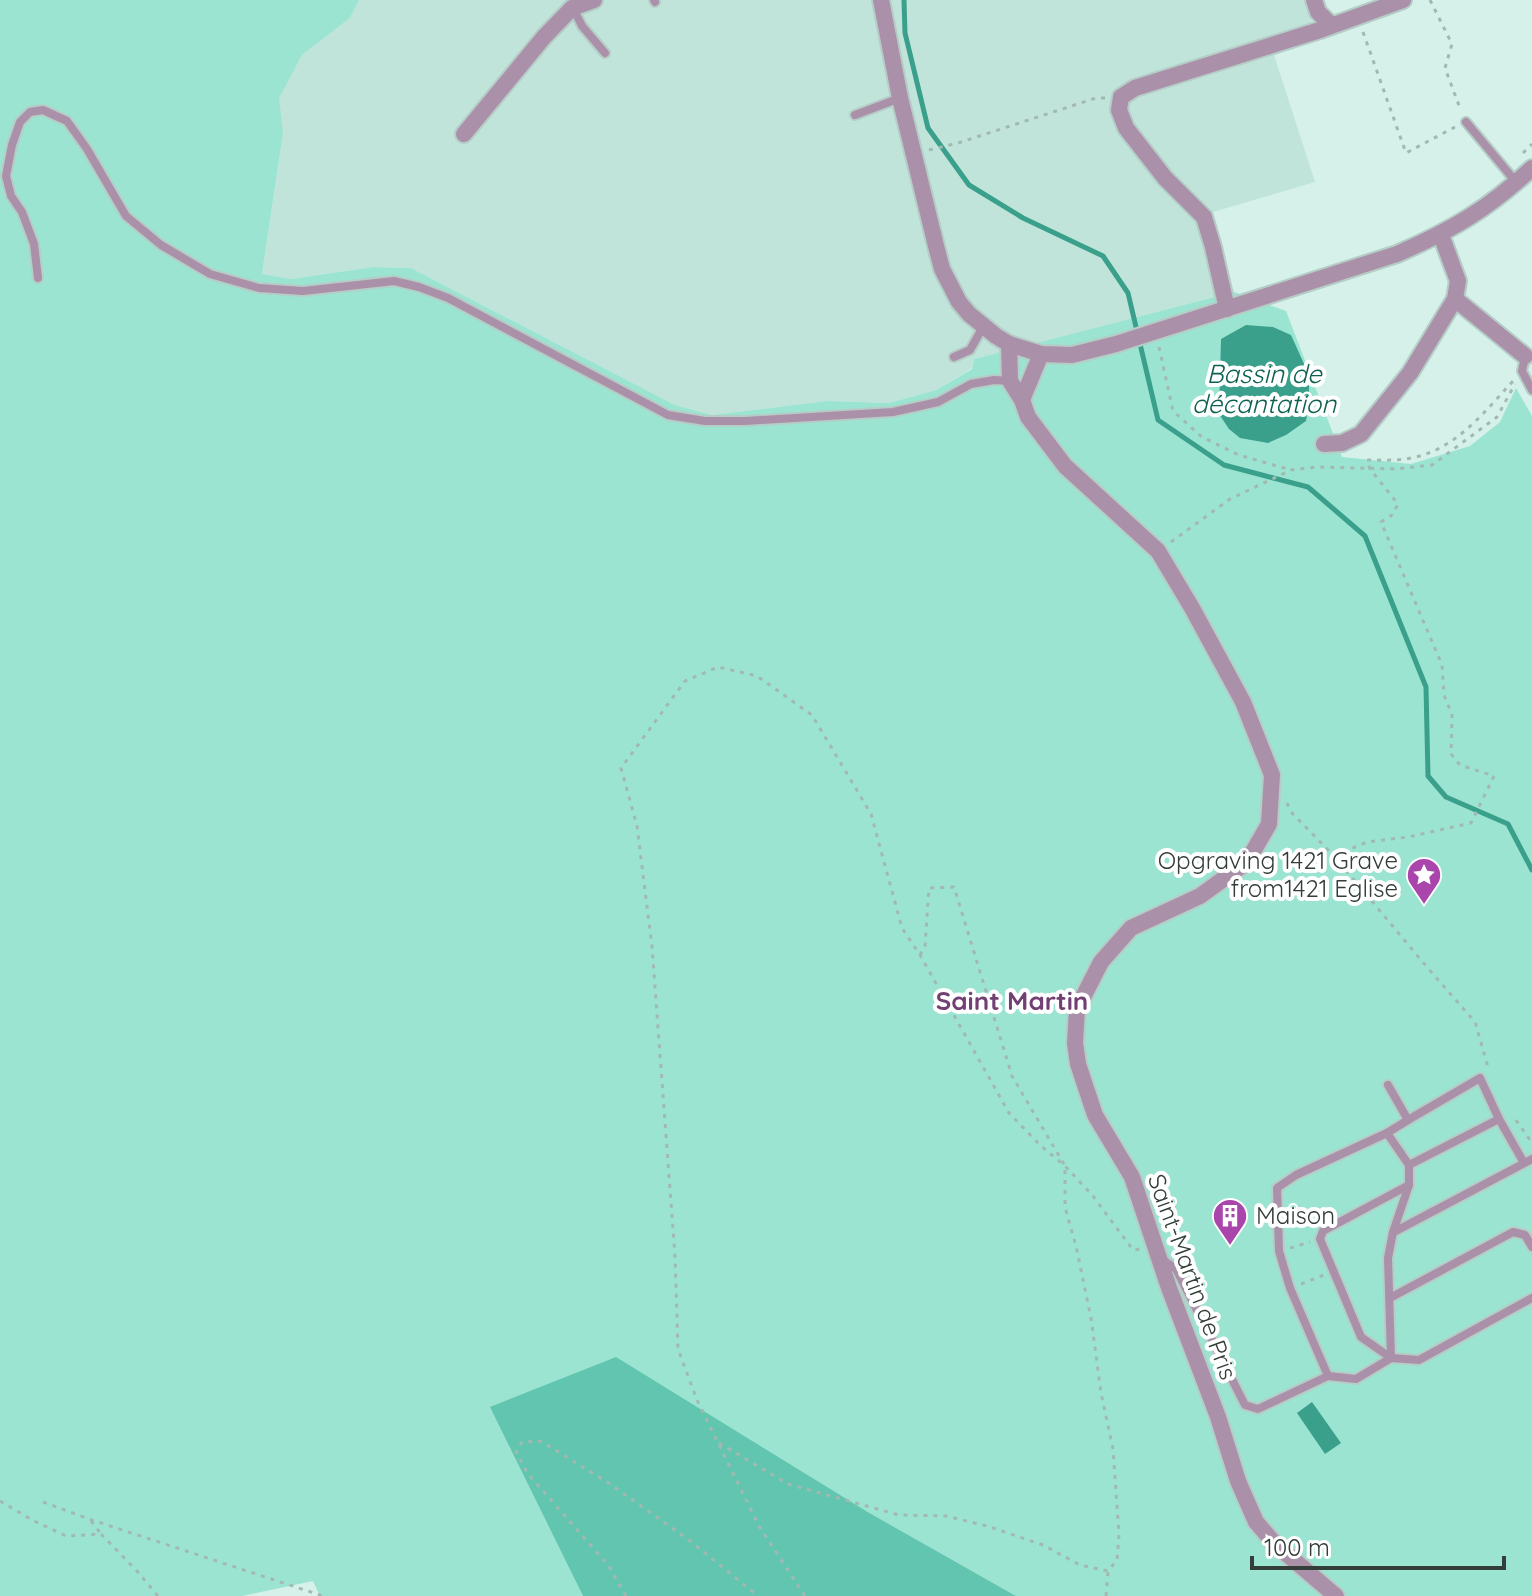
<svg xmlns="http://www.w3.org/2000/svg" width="1532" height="1596" font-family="Quicksand,sans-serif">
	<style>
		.built { fill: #c1e4da }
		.green { fill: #9ce4d2 }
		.forest { fill: #62c5af }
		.water { fill: #3aa08b }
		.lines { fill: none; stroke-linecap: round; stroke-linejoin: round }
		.stream { stroke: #3aa08b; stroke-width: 5 }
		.lane-casing { stroke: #b5cdc6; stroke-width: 12 }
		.street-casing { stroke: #b5cdc6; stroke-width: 20 }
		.path { stroke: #a2b9b2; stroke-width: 3; stroke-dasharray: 4 6; stroke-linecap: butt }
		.lane { stroke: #aa91a9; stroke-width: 8 }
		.street { stroke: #aa91a9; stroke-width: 16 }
		.labels { text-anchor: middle; stroke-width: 8; stroke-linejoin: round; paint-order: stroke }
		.poi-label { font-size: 24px; fill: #333d3a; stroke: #fff; text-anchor: end }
		.street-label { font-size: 24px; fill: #333d3a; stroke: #fff }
		.water-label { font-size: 26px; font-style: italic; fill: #0f6152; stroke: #fff }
		.neighbourhood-label { font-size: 26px; font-weight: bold; fill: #724072; stroke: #fff }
	</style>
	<rect width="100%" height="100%" fill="#d5f1e9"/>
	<path class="built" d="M359,0h945l11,31 -41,24 41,127 -102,30 21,80 -260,67 -2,9 -36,22 -47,13 -62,-2 -115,14 -37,-10 -264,-137 -38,-1 -82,12 -29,-5 21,-141 -5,-35 24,-43 48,-37z"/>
	<path class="green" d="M0,0h359l-9,18 -48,37 -23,43 4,35 -21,141 29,5 82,-12 38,1 264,137 37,10 115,-14 62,2 47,-13 36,-21 2,-10 260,-67 52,19 56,146 69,7 59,-18 30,-24 16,-34 16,28v1180h-516l-150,-85 -375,-104 92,189h-263l-7,-15 -71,15h-242z"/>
	<path class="forest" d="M616,1357l250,154 150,85h-433l-93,-189z"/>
	<g class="water">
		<path d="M1246,325l27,2 18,8 18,40v27l-3,19 -20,14 -18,8 -28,-5 -11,-9 -10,-15 2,-75z"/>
		<path d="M1312,1402l29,41 -16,11 -28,-41z"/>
	</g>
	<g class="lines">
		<path class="stream" d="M904,0l1,33 23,95 41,57 54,33 80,38 25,37 30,127 66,45 84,22 57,49 61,151 2,89 18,21 62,27 24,46"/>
		<defs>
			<g id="lane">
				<path d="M654,0l1,2"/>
				<path d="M573,8l9,18 23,27"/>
				<path d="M855,115l45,-17"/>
				<path d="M1466,122l50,60"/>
				<path d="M38,278l-4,-34 -12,-32 -11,-16 -5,-20 6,-31 8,-23 10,-10 13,-2 24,11 20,28 39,67 35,29 49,29 49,14 44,3 91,-10 25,6 29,11 220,117 37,6h40l148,-9 45,-10 33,-18 23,-4 18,1"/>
				<path d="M954,357l16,-7 13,-23"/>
				<path d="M1525,357l-3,14 10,19"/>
				<path d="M1408,1120l72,-42 19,41"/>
				<path d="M1387,1133l21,-13 -20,-35"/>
				<path d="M1409,1165l90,-46 25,44"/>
				<path d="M1409,1185l-86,46 -3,8 41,98 30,21 28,2 113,-62"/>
				<path d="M1394,1232l138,-73"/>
				<path d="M1163,1260l13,9 69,136 13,4 70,-33 -38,-88 -11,-37 -2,-63 19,-13 91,-42 22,32v20l-16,47 -5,26 3,100 -35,21 -28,-3"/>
				<path d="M1390,1298l123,-66 12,3 7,12"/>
			</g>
			<g id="street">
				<path d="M881,0l19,98 36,148 6,23 17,33 10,12 27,22 13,8 32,10 31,1 44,-11 281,-90c55,-24 91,-45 135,-86"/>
				<path d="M1314,0l4,12 13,13"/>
				<path d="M464,134l80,-97 28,-29 22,-8"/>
				<path d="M1455,299l70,57"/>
				<path d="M1227,309l-14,-62 -9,-30 -39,-39 -39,-50 -7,-18 2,-13 14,-9 185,-58 83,-30"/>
				<path d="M1009,344l1,37 12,19 19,-46"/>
				<path d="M1022,400l6,17 37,49 93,85 34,57 51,94 29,73 -3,49 -22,38 -47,34 -69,32 -30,34 -24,47 -2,34 3,21 17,51 37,62 37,111 49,129 20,64 18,41 19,22 61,52"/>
				<path d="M1324,444l18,-1 19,-9 49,-61 45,-74 3,-18 -17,-46"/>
			</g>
		</defs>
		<use href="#lane" class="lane-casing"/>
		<use href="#street" class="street-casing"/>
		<g class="path">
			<path d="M1430,0l22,44 -7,24 16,43"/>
			<path d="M1363,32l43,121 49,-26"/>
			<path d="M929,150l29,-7 138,-45h10"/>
			<path d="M1523,153l9,-9"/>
			<path d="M1159,347l14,64 29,26 37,18 52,15"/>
			<path d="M1171,542l59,-43 61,-29 26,-3 79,2 36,-4 65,-48 18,-33"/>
			<path d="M1287,803l4,9 43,44 92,110 49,56 13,45"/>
			<path d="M1334,856l33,-14 41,-5 63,-14 23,-47 -34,-11 -9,-11 1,-39 -8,-20 -2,-30 -61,-143 11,-7 6,-11 -28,-35 -3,-9c15,0 30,1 44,-2 45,-8 74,-47 103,-78"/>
			<path d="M1516,1120l16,23"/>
			<path d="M1290,1248l20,-6"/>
			<path d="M1301,1284l23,-9"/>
			<path d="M719,1443l69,41 111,31 47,1 41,10 56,19 37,20 28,6 9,-11 2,-26 -6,-85 -12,-56 -10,-75 -15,-72 -11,-39v-41l-53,-90 -58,-189 -25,1 -4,58 -5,9"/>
			<path d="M0,1501l34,20 32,15 35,-2 36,37 21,25"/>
			<path d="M43,1502l46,17 234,77"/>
			<path d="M91,1521l10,13"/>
			<path d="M626,1596l-18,-31 -80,-91 -12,-22 6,-10 19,-1 69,43 79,56 69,56"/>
			<path d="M805,1596l-46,-70 -62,-126 -19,-51 -3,-93 -23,-309 -15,-121 -16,-58 64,-87 33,-14 39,9 55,39 59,99 31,114 18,27 89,158 31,32 25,21 28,30 40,54 7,-1"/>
			<path d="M1106,1596l2,-24"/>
		</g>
		<use href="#lane" class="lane"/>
		<use href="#street" class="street"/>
	</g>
	<defs>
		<symbol id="sight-pin" viewBox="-11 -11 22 30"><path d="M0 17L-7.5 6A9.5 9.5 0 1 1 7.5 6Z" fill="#aa45ab" stroke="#fff"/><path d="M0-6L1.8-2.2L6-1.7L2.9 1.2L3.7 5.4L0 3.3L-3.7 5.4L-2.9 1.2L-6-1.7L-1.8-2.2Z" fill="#fff"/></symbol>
		<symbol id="building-pin" viewBox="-11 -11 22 30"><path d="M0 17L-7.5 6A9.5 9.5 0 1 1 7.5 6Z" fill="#aa45ab" stroke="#fff"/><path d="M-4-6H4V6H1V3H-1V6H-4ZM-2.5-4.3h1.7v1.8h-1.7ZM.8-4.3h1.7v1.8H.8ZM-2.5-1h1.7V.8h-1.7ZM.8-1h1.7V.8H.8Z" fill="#fff"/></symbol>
	</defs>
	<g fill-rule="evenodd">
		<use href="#sight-pin" x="1404" y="855" width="40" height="54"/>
		<use href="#building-pin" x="1210" y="1196" width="40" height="54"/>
	</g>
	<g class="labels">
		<g class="poi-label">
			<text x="1398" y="869">Opgraving 1421 Grave<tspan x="1398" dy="28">from1421 Eglise</tspan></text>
			<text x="1256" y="1224" text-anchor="start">Maison</text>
		</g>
		<g class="street-label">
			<text transform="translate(1192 1277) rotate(70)" y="8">Saint-Martin de Pris</text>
		</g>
		<g class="water-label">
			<text x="1264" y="383">Bassin de<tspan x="1264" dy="30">décantation</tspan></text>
		</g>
		<g class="neighbourhood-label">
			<text x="1012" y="1010">Saint Martin</text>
		</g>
	</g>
	<path d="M1252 1556v12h252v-12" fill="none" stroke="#333d3a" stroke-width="4"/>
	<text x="1264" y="1556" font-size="24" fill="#333d3a" stroke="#ffffff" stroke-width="6" paint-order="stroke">100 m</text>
</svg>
